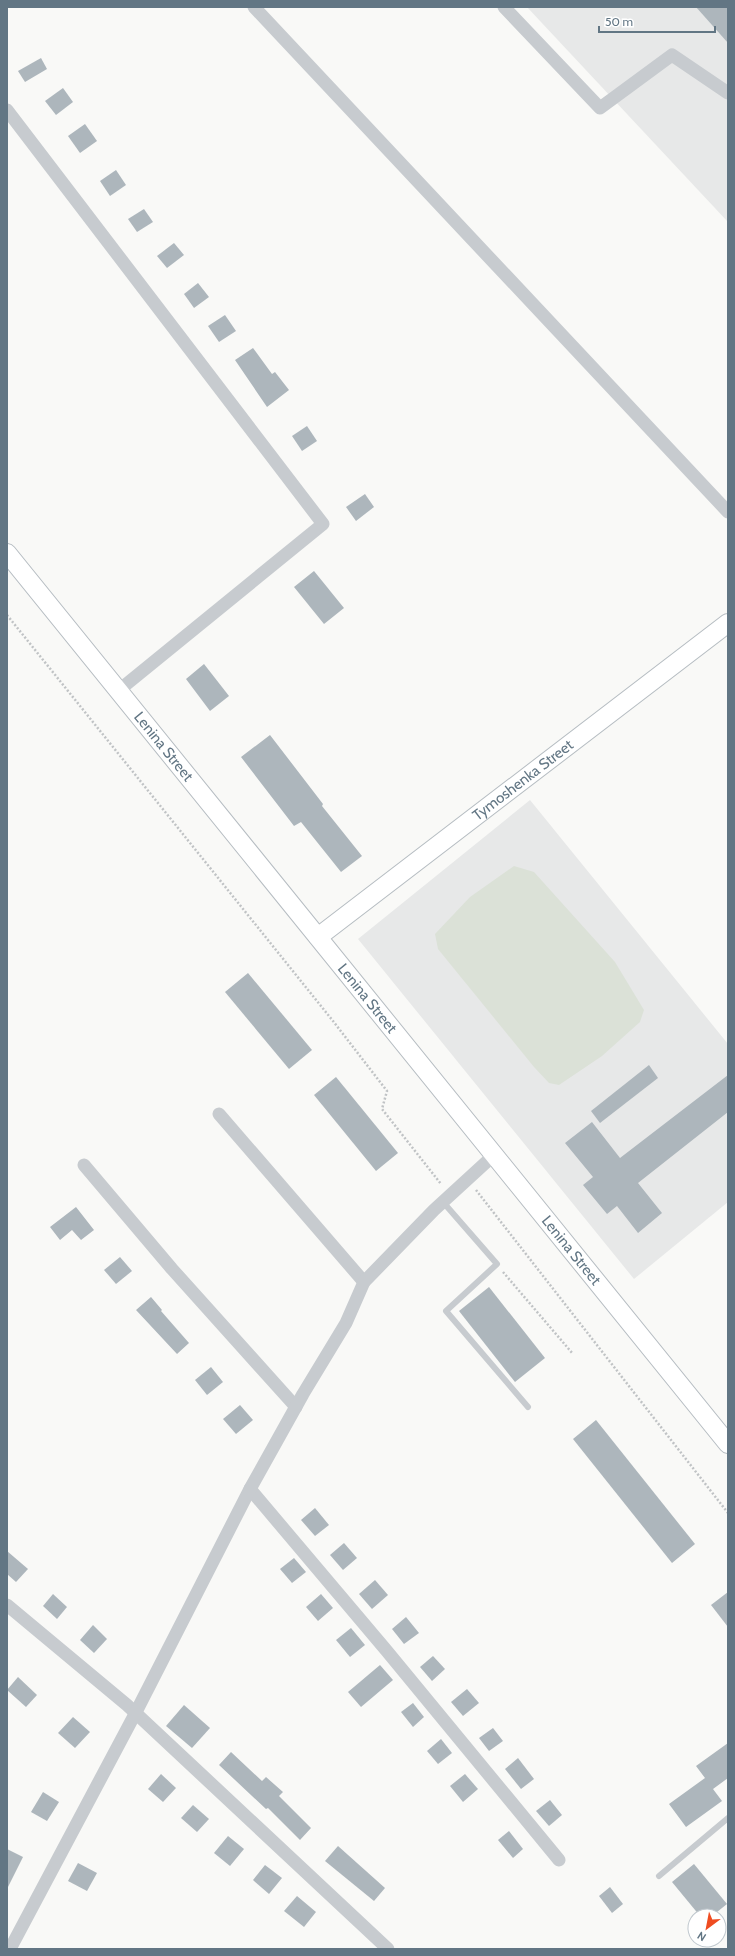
<svg xmlns="http://www.w3.org/2000/svg" width="735" height="1956" font-family="Cabin,sans-serif">
	<style>
		.built { fill: #e7e8e8 }
		.green { fill: #dbe1d7 }
		.building { fill: #adb6bc }
		.lines { fill: none; stroke-linecap: round; stroke-linejoin: round }
		.secondary-casing { stroke: #b6bdc2; stroke-width: 20 }
		.path { stroke: #c0c3c5; stroke-width: 2.5; stroke-dasharray: 2 2; stroke-linecap: butt }
		.lane { stroke: #c7cbcf; stroke-width: 6 }
		.street { stroke: #c7cbcf; stroke-width: 13 }
		.secondary { stroke: #fff; stroke-width: 18 }
		.labels { text-anchor: middle; stroke-width: 4; stroke-linejoin: round; paint-order: stroke }
		.street-label { font-size: 15px; fill: #627684; stroke: #fff }
	</style>
	<rect width="100%" height="100%" fill="#f9f9f7"/>
	<g class="built">
		<path d="M527,7h201v215z"/>
		<path d="M530,800l198,244v158l-94,77 -276,-340z"/>
	</g>
	<path class="green" d="M514,866l20,6 81,90 29,48 -4,12 -38,34 -43,29 -10,-2 -15,-16 -96,-118 -3,-15 35,-37z"/>
	<g class="building">
		<path d="M696,7h32v36z"/>
		<path d="M41,58l6,11 -22,13 -7,-11z"/>
		<path d="M63,88l10,14 -17,13 -11,-14z"/>
		<path d="M85,124l12,17 -17,12 -12,-17z"/>
		<path d="M116,170l10,15 -16,11 -10,-15z"/>
		<path d="M144,209l9,13 -16,10 -9,-13z"/>
		<path d="M174,243l10,12 -17,13 -10,-12z"/>
		<path d="M198,283l11,14 -15,11 -10,-14z"/>
		<path d="M225,315l11,16 -17,11 -11,-16z"/>
		<path d="M253,348l19,26 3,-2 14,18 -22,17 -32,-47z"/>
		<path d="M307,426l10,15 -15,10 -10,-15z"/>
		<path d="M365,494l9,13 -18,14 -10,-14z"/>
		<path d="M314,571l30,37 -20,16 -30,-37z"/>
		<path d="M204,664l25,32 -19,15 -24,-32z"/>
		<path d="M270,735l53,69 -1,2 40,50 -21,16 -40,-50 -7,4 -53,-69z"/>
		<path d="M248,973l64,77 -23,19 -64,-77z"/>
		<path d="M649,1065l9,13 -58,45 -9,-12z"/>
		<path d="M728,1075v37l-90,71 24,30 -24,20 -21,-27 -10,8 -24,-29 10,-8 -28,-34 27,-21 28,36z"/>
		<path d="M336,1077l62,76 -22,18 -62,-76z"/>
		<path d="M76,1207l18,23 -13,10 -9,-10 -12,10 -10,-13z"/>
		<path d="M120,1257l12,14 -16,13 -12,-14z"/>
		<path d="M489,1287l56,71 -30,24 -56,-71z"/>
		<path d="M151,1297l11,13 -1,1 28,32 -12,11 -41,-44z"/>
		<path d="M211,1367l12,15 -16,13 -12,-15z"/>
		<path d="M240,1405l13,15 -17,14 -13,-15z"/>
		<path d="M596,1420l99,124 -23,19 -99,-124z"/>
		<path d="M315,1508l14,17 -14,11 -14,-16z"/>
		<path d="M344,1543l13,15 -14,12 -13,-15z"/>
		<path d="M7,1551l21,18 -12,13 -9,-8z"/>
		<path d="M294,1558l12,14 -14,11 -12,-14z"/>
		<path d="M375,1580l13,15 -16,14 -13,-15z"/>
		<path d="M728,1592v35l-17,-22z"/>
		<path d="M53,1594l14,13 -10,12 -14,-13z"/>
		<path d="M321,1594l12,14 -15,13 -12,-14z"/>
		<path d="M406,1617l13,16 -15,11 -12,-15z"/>
		<path d="M93,1625l14,14 -13,14 -14,-13z"/>
		<path d="M351,1628l14,17 -15,12 -14,-17z"/>
		<path d="M433,1656l12,13 -13,12 -12,-14z"/>
		<path d="M380,1665l13,15 -32,27 -13,-15z"/>
		<path d="M18,1677l19,18 -11,12 -19,-17z"/>
		<path d="M467,1689l12,14 -16,13 -12,-14z"/>
		<path d="M413,1703l11,14 -11,10 -12,-15z"/>
		<path d="M184,1705l26,23 -18,20 -26,-22z"/>
		<path d="M73,1717l17,15 -15,16 -17,-15z"/>
		<path d="M493,1728l10,13 -14,10 -10,-13z"/>
		<path d="M441,1739l11,14 -14,11 -11,-13z"/>
		<path d="M728,1743v35l-15,11 9,12 -36,26 -17,-23 36,-26 -9,-12z"/>
		<path d="M231,1752l31,29 4,-4 17,15 -4,4 32,32 -11,12 -32,-32 -2,1 -47,-44z"/>
		<path d="M518,1758l16,21 -13,10 -16,-20z"/>
		<path d="M161,1774l15,14 -13,14 -15,-13z"/>
		<path d="M465,1774l13,15 -15,13 -13,-16z"/>
		<path d="M43,1792l16,10 -12,19 -16,-9z"/>
		<path d="M550,1800l12,15 -13,11 -13,-15z"/>
		<path d="M193,1805l16,14 -12,13 -16,-14z"/>
		<path d="M509,1831l14,18 -10,9 -15,-18z"/>
		<path d="M228,1836l16,13 -14,17 -16,-13z"/>
		<path d="M338,1846l47,42 -11,13 -49,-40z"/>
		<path d="M7,1849l16,8 -16,32z"/>
		<path d="M78,1863l19,10 -10,18 -19,-10z"/>
		<path d="M694,1864l33,40 -15,12h-12l-28,-34z"/>
		<path d="M265,1865l17,13 -13,16 -16,-14z"/>
		<path d="M610,1887l13,17 -11,9 -13,-17z"/>
		<path d="M297,1896l19,16 -12,15 -20,-16z"/>
	</g>
	<g class="lines">
		<defs>
			<g id="secondary">
				<path id="s1" d="M7,553l721,891"/>
				<path id="s2" d="M318,937l410,-314"/>
			</g>
		</defs>
		<use href="#secondary" class="secondary-casing"/>
		<g class="path">
			<path d="M7,615l326,406 54,70 -5,18 59,75"/>
			<path d="M476,1190l252,323"/>
			<path d="M503,1272l70,82"/>
		</g>
		<g class="lane">
			<path d="M443,1202l54,62 -51,47 82,96"/>
			<path d="M659,1876l69,-58"/>
		</g>
		<g class="street">
			<path d="M254,7l474,505"/>
			<path d="M504,7l96,101 72,-53 56,38"/>
			<path d="M7,110l316,414 -205,167"/>
			<path d="M219,1114l145,168"/>
			<path d="M84,1165l88,104 124,138"/>
			<path d="M250,1489l136,161 173,210"/>
			<path d="M7,1605l120,100 261,244"/>
			<path d="M10,1949l125,-235 115,-225 53,-95 43,-71 18,-41 70,-72 60,-55"/>
		</g>
		<use href="#secondary" class="secondary"/>
	</g>
	<g class="labels">
		<g class="street-label">
			<text dy="5" stroke="none"><textPath href="#s1" startOffset="249">Lenina Street</textPath></text>
			<text dy="5" stroke="none"><textPath href="#s2" startOffset="258">Tymoshenka Street</textPath></text>
			<text dy="5" stroke="none"><textPath href="#s1" startOffset="573">Lenina Street</textPath></text>
			<text dy="5" stroke="none"><textPath href="#s1" startOffset="897">Lenina Street</textPath></text>
		</g>
	</g>
	<rect width="735" height="1956" fill="none" stroke="#627684" stroke-width="16"/>
	<g transform="translate(707 1928) rotate(212)"><circle r="19" fill="#ffffff" stroke="#c0c8ce"/>
	<path d="M0-3L7 15L0 10L-7 15Z" fill="#ef4c21"/>
	<text y="-6" font-size="11" font-weight="bold" text-anchor="middle" fill="#627684">N</text>
	</g>
	<path d="M599 26v6h116v-6" fill="none" stroke="#627684" stroke-width="2"/>
	<text x="605" y="26" font-size="12" fill="#627684" stroke="#ffffff" stroke-width="3" paint-order="stroke">50 m</text>
</svg>
